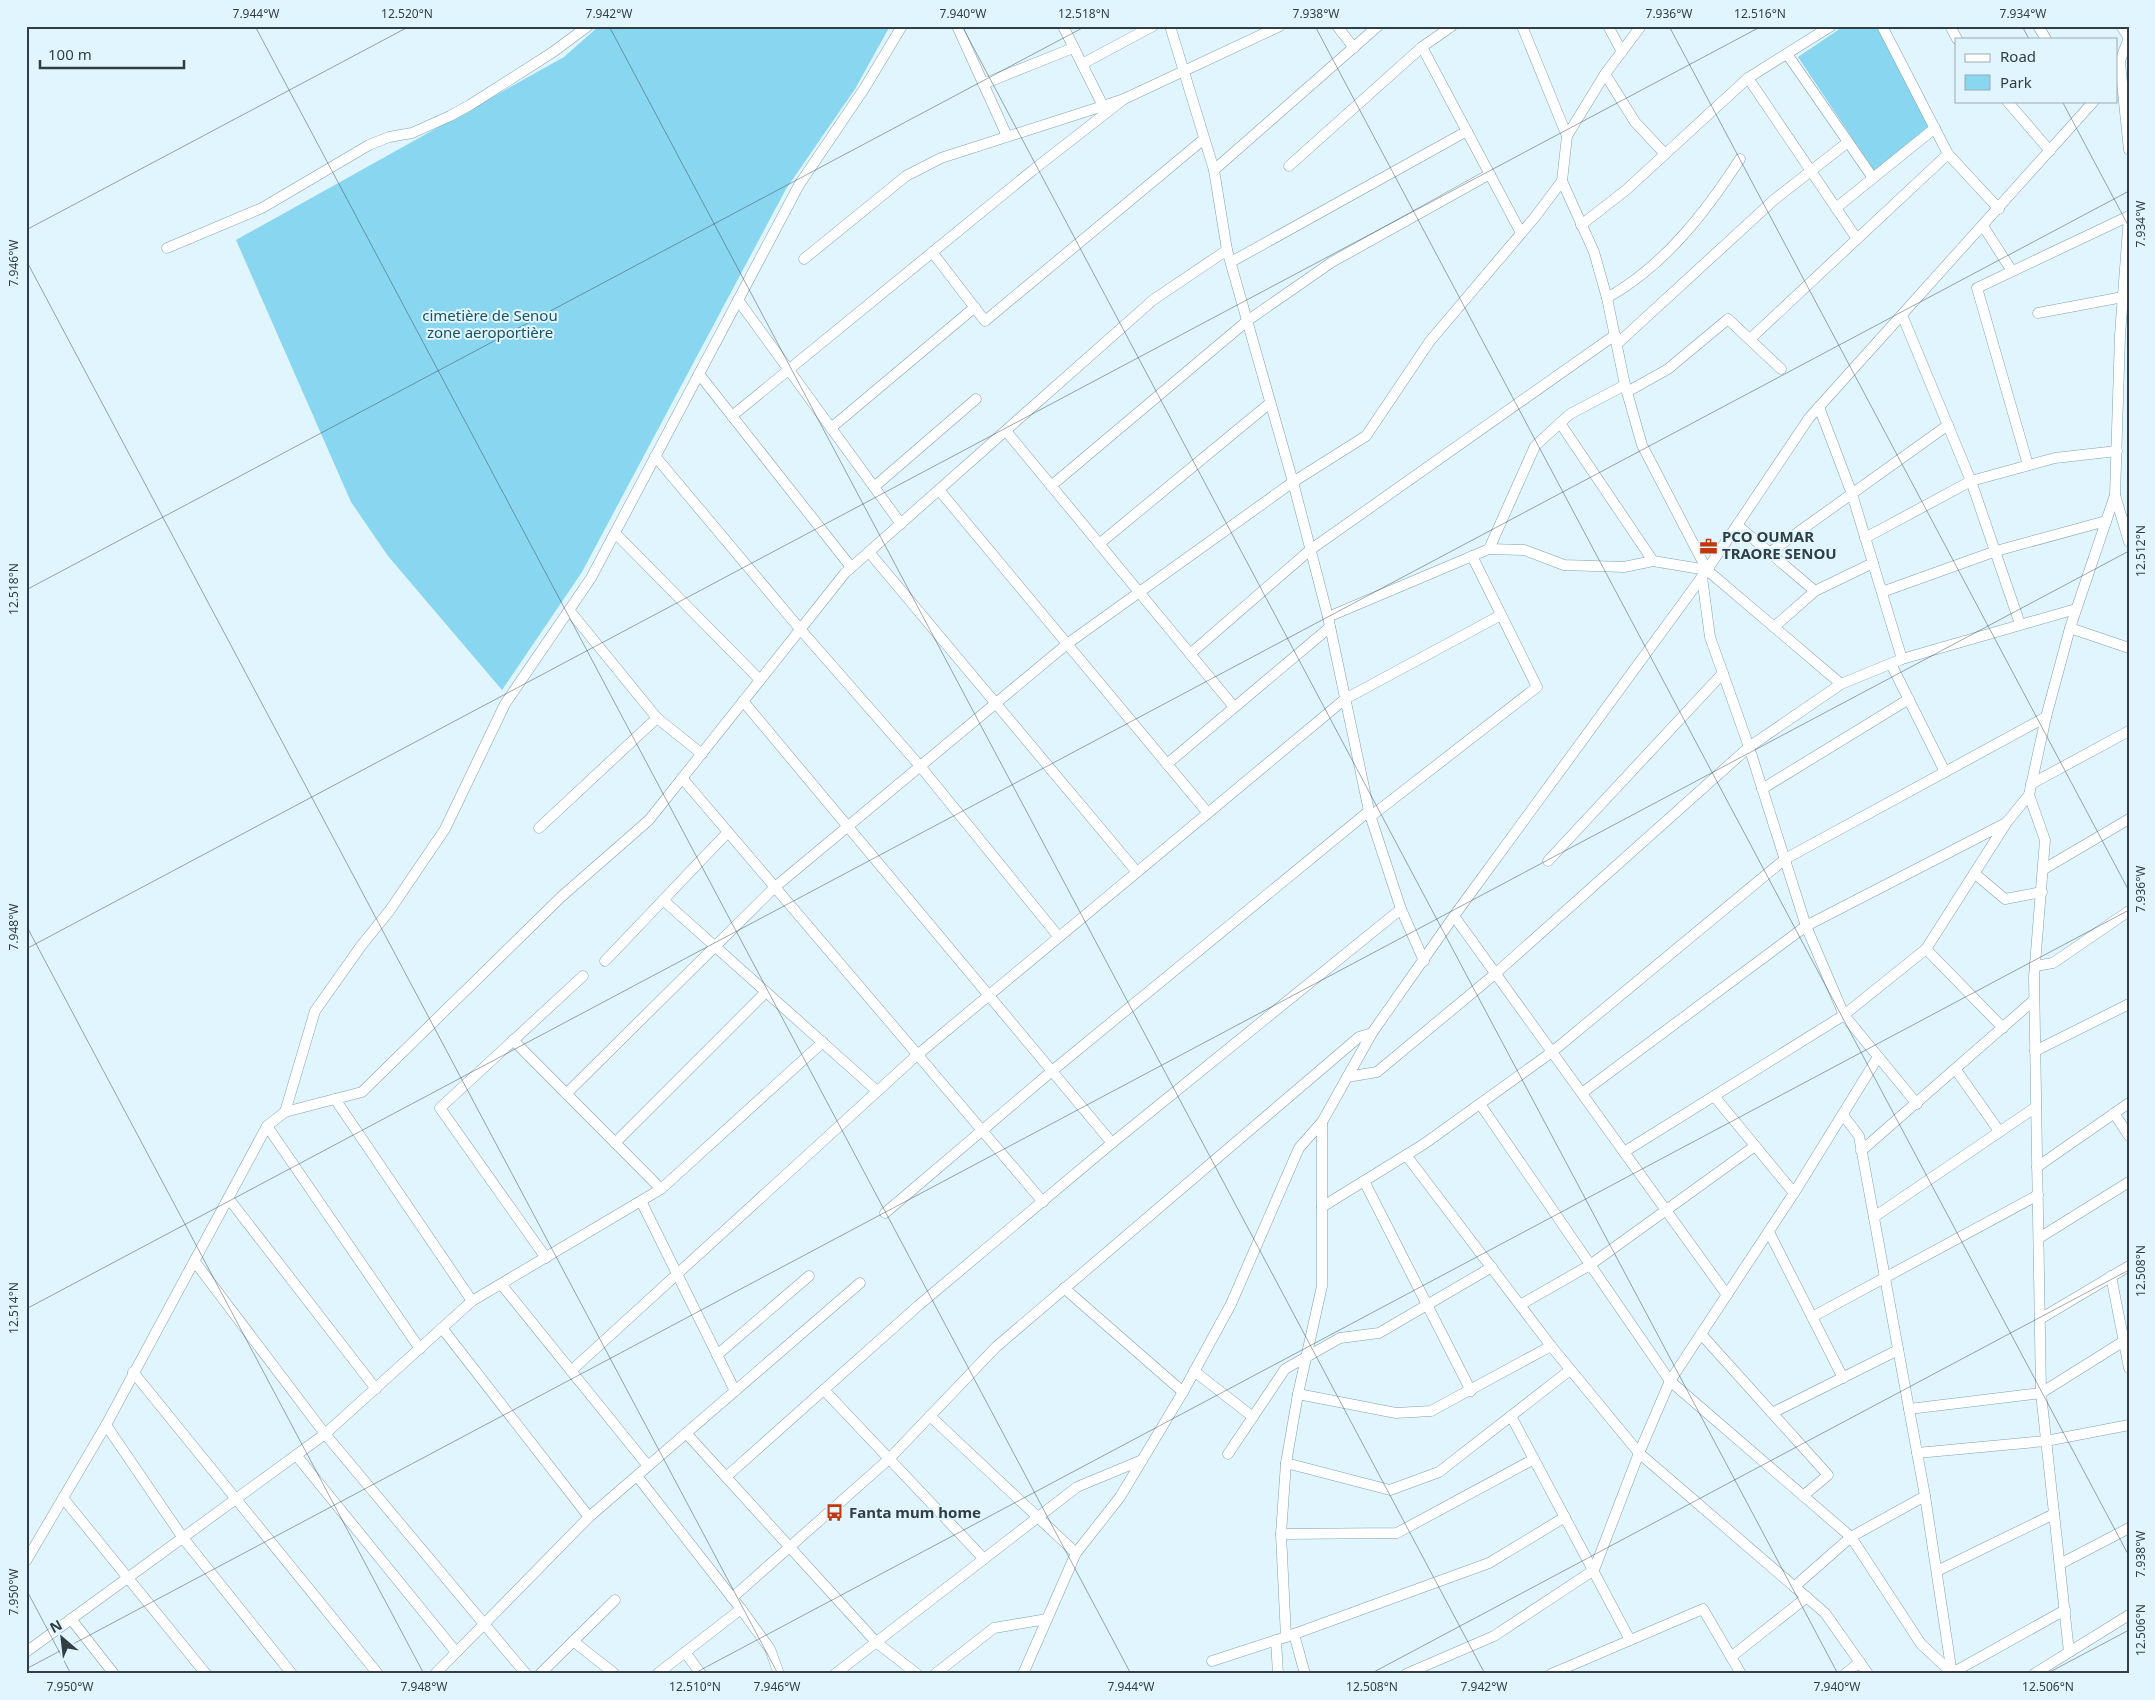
<svg xmlns="http://www.w3.org/2000/svg" width="2155" height="1700" font-family="'Noto Sans',sans-serif">
	<style>
		.green { fill: #89d6f0 }
		.lines { fill: none; stroke-linecap: round; stroke-linejoin: round }
		.street-casing { stroke: #80a2ae; stroke-width: 11 }
		.street { stroke: #fff; stroke-width: 10 }
		.ticks { fill: none; stroke: #313f45; stroke-width: 1; stroke-opacity: 0.45 }
		.labels { text-anchor: middle; stroke-width: 4; stroke-linejoin: round; paint-order: stroke }
		.park-label { font-size: 15px; fill: #195263; stroke: #e0f5fd }
		.poi-label { font-size: 15px; font-weight: bold; fill: #313f45; stroke: #e0f5fd; text-anchor: start }
		.neatline { fill: none; stroke: #313f45; stroke-width: 2 }
		.ticks-label { font-size: 12px; text-anchor: middle; fill: #313f45 }
	</style>
	<rect width="100%" height="100%" fill="#e0f5fd"/>
	<g class="green">
		<path d="M599,26h291l-35,63 -69,100 -204,383 -80,118 -114,-134 -37,-54 -115,-262 328,-183z"/>
		<path d="M1844,26h32l56,102 -57,44 -77,-115z"/>
	</g>
	<g class="lines">
		<defs>
			<g id="street">
				<path d="M957,26l50,110"/>
				<path d="M1063,26l40,80 21,-7 156,-73"/>
				<path d="M1170,26l44,144 13,80 66,232 35,135 161,-68 35,1 40,15 60,2 29,-6 54,9"/>
				<path d="M1337,26l17,22"/>
				<path d="M1522,26l45,110"/>
				<path d="M1608,26l14,26"/>
				<path d="M1641,26l-36,48 -38,62 -5,45 32,71 13,46 18,87 17,60 65,125 134,114"/>
				<path d="M1882,26l66,128 51,55"/>
				<path d="M1950,26l7,13"/>
				<path d="M2038,26l8,13"/>
				<path d="M2121,26l8,12"/>
				<path d="M1422,47l99,186"/>
				<path d="M1787,54l86,124"/>
				<path d="M2120,63l9,87"/>
				<path d="M1082,64l71,-38"/>
				<path d="M2117,68l12,-30"/>
				<path d="M1605,74l30,48 30,32"/>
				<path d="M1748,78l109,161"/>
				<path d="M983,84l90,-36"/>
				<path d="M2007,101l43,50"/>
				<path d="M1289,166l133,-119 30,-21"/>
				<path d="M1214,170l164,-144"/>
				<path d="M1836,208l99,-80"/>
				<path d="M1581,225l45,-35 122,-112 83,-52"/>
				<path d="M1983,226l29,45"/>
				<path d="M167,248l95,-40 107,-63 20,-8 23,-4 38,-17 20,-11 83,-53 35,-26"/>
				<path d="M932,252l53,69 219,-182"/>
				<path d="M804,259l102,-83 35,-18 162,-52"/>
				<path d="M1231,262l236,-131"/>
				<path d="M1607,298c57,-32 98,-85 133,-139"/>
				<path d="M738,300l163,224"/>
				<path d="M2038,313l85,-16"/>
				<path d="M1902,315l69,166 49,143"/>
				<path d="M1750,339l198,-185"/>
				<path d="M1617,344l158,-145 73,-57"/>
				<path d="M699,374l152,193"/>
				<path d="M1627,392l41,-23 60,-50 53,50"/>
				<path d="M1819,407l33,87 50,165"/>
				<path d="M732,416l301,-246 91,-71"/>
				<path d="M1560,423l93,138"/>
				<path d="M831,428l144,-121"/>
				<path d="M1006,431l228,276"/>
				<path d="M655,456l145,173 120,137 138,170"/>
				<path d="M2028,465l-51,-177 152,-72"/>
				<path d="M1051,486l196,-165 85,-59 158,-88"/>
				<path d="M874,487l102,-88"/>
				<path d="M939,490l268,322"/>
				<path d="M2115,495l14,47"/>
				<path d="M1737,525l78,66"/>
				<path d="M615,533l145,147"/>
				<path d="M1865,538l106,-57 84,-23 62,-7"/>
				<path d="M1099,544l171,-141"/>
				<path d="M1489,549l46,-103 35,-32 55,-29"/>
				<path d="M869,552l267,319"/>
				<path d="M1769,553l179,-128"/>
				<path d="M1702,577l8,60 39,110 57,179 38,89 73,89"/>
				<path d="M1882,592l114,-41 110,-30"/>
				<path d="M569,610l88,108 45,36"/>
				<path d="M1774,627l41,-36 58,-28"/>
				<path d="M2070,628l59,20"/>
				<path d="M1190,654l120,-104 305,-215"/>
				<path d="M1891,664l54,108"/>
				<path d="M743,701l369,442"/>
				<path d="M1167,764l163,-137"/>
				<path d="M682,778l361,424"/>
				<path d="M2031,784l98,-53"/>
				<path d="M1762,789l147,-90"/>
				<path d="M2029,795l16,45 -11,137 7,416 28,259"/>
				<path d="M1369,812l32,97 23,52"/>
				<path d="M1370,817l167,-130 -65,-131"/>
				<path d="M539,828l118,-110"/>
				<path d="M1548,861l175,-188"/>
				<path d="M2044,869l85,-50"/>
				<path d="M1974,873l31,26 37,-7"/>
				<path d="M663,900l214,191"/>
				<path d="M1454,916l273,379"/>
				<path d="M1926,949l77,79"/>
				<path d="M605,961l123,-129"/>
				<path d="M2035,966l18,-3 76,-52"/>
				<path d="M513,1040l148,149"/>
				<path d="M2035,1051l94,-47"/>
				<path d="M1956,1070l43,61"/>
				<path d="M1347,1077l30,-5 118,-98 254,-227 92,-63 61,-25 174,-50"/>
				<path d="M1582,1093l224,-167 200,-103"/>
				<path d="M566,1094l209,-207 292,-243 226,-162 73,-46 64,-95 105,-124 27,-36"/>
				<path d="M1714,1096l80,97"/>
				<path d="M335,1099l137,202"/>
				<path d="M1480,1104l190,277 181,156 70,107 31,29 113,-63"/>
				<path d="M285,1112l30,-101 46,-65 29,-36 55,-81 60,-125 86,-126 208,-393 65,-96 38,-63"/>
				<path d="M2114,1113l15,23"/>
				<path d="M1843,1115l16,21 66,360 27,178"/>
				<path d="M267,1126l153,223"/>
				<path d="M615,1143l151,-151"/>
				<path d="M1861,1151l173,-151"/>
				<path d="M1624,1152l220,-137 82,-66 81,-127 22,-27 17,-78 24,-89 45,-133 5,-160 9,-119"/>
				<path d="M1406,1155l145,191 88,107 186,160 43,61"/>
				<path d="M2037,1167l92,-64"/>
				<path d="M1364,1181l107,210"/>
				<path d="M229,1199l147,190"/>
				<path d="M641,1201l94,190"/>
				<path d="M1322,1207l102,-63 128,-92 233,-193 261,-142"/>
				<path d="M885,1213l167,-142 317,-260 -41,-194"/>
				<path d="M1874,1217l162,-110"/>
				<path d="M1769,1232l74,146"/>
				<path d="M2039,1238l90,-56"/>
				<path d="M546,1258l-106,-150 143,-132"/>
				<path d="M195,1262l130,172 201,240"/>
				<path d="M2111,1276l18,92"/>
				<path d="M501,1284l147,182"/>
				<path d="M1064,1288l119,104"/>
				<path d="M1520,1305l70,-40 165,-119"/>
				<path d="M1812,1317l226,-122"/>
				<path d="M2040,1319l89,-53"/>
				<path d="M442,1328l147,189"/>
				<path d="M1701,1334l127,141 -25,21"/>
				<path d="M717,1355l92,-79"/>
				<path d="M571,1371l345,-315 429,-357 156,-84"/>
				<path d="M1194,1371l59,46"/>
				<path d="M133,1372l245,302"/>
				<path d="M824,1390l160,169"/>
				<path d="M1298,1394l98,19 35,-2 120,-65"/>
				<path d="M1909,1409l132,-16 83,-52"/>
				<path d="M1772,1413l126,-63"/>
				<path d="M930,1416l146,137"/>
				<path d="M1511,1416l119,224"/>
				<path d="M106,1425l77,113 109,136"/>
				<path d="M686,1433l190,209 41,32"/>
				<path d="M1917,1453l129,-12 83,-16"/>
				<path d="M1228,1454l57,-85 55,-31 39,-5 113,-66"/>
				<path d="M296,1455l160,197"/>
				<path d="M1286,1463l104,27 49,-18 131,-102"/>
				<path d="M637,1476l104,133 29,40 9,25"/>
				<path d="M726,1477l193,-172 193,-162 289,-234"/>
				<path d="M63,1498l143,176"/>
				<path d="M1281,1534l116,-1 137,-74"/>
				<path d="M26,1561l80,-136 161,-299 18,-14 77,-20 199,-195 88,-77 196,-247 308,-273 74,-50"/>
				<path d="M2060,1564l69,-36"/>
				<path d="M1937,1571l117,-57"/>
				<path d="M1794,1587l57,-50 74,-41"/>
				<path d="M732,1598l157,-139 107,-112 363,-310 13,-4"/>
				<path d="M71,1619l43,55"/>
				<path d="M1294,1634l11,40"/>
				<path d="M1286,1637l-5,-103 5,-71 12,-69 24,-108v-164"/>
				<path d="M1276,1640l2,34"/>
				<path d="M573,1641l42,33"/>
				<path d="M26,1652l299,-218 147,-133 189,-112 162,-147"/>
				<path d="M685,1652l16,22"/>
				<path d="M1731,1657l76,-60"/>
				<path d="M1212,1661l74,-24 203,-74 76,-46"/>
				<path d="M435,1674l154,-157 271,-234"/>
				<path d="M540,1674l75,-74"/>
				<path d="M657,1674l84,-65"/>
				<path d="M835,1674l242,-187 65,-27"/>
				<path d="M935,1674l59,-46 53,-9"/>
				<path d="M1023,1674l53,-121 44,-56 63,-105 48,-88 68,-156 23,-26 50,-89 82,-117 253,-346 102,-152 285,-317"/>
				<path d="M1406,1674l88,-38 100,-66 45,-117 31,-72 124,-188 84,-136"/>
				<path d="M1551,1674l152,-65 38,65"/>
				<path d="M1845,1674l15,-12"/>
				<path d="M2034,1674l95,-59"/>
			</g>
		</defs>
		<use href="#street" class="street-casing"/>
		<use href="#street" class="street"/>
	</g>
	<path class="ticks" d="M255,26l876,1648M609,26l876,1648M962,26l876,1648M1315,26l814,1530M1669,26l460,865M2022,26l7,13M2062,101l67,126M26,230l384,-204M26,260l752,1414M26,590l1060,-564M26,925l398,749M26,949l1736,-923M26,1309l2103,-1118M26,1589l45,85M26,1669l2103,-1118M693,1674l1436,-764M1370,1674l759,-404M2046,1674l83,-44"/>
	<defs>
		<symbol id="office-bare" viewBox="-9 -9 18 18"><path d="M-6-3h4V-5.5h4V-3h4V5H-6ZM-1-4.5V-3h2v-1.5ZM-6 0V1H6V0Z" fill="#c1380c" stroke="#e0f5fd" stroke-width="2.5" paint-order="stroke"/></symbol>
		<symbol id="bus-bare" viewBox="-9 -9 18 18"><path d="M-5-6H5V4H4V6H2V4H-2V6H-4V4H-5ZM-3.5-4V0h7V-4ZM-3.5 1.2v1.5H-2V1.2ZM2 1.2v1.5H3.5V1.2Z" fill="#c1380c" stroke="#e0f5fd" stroke-width="2.5" paint-order="stroke"/></symbol>
	</defs>
	<g fill-rule="evenodd">
		<use href="#office-bare" x="1696" y="534" width="25" height="25"/>
		<use href="#bus-bare" x="822" y="1500" width="25" height="25"/>
	</g>
	<g class="labels">
		<g class="park-label">
			<text x="490" y="321">cimetière de Senou<tspan x="490" dy="17">zone aeroportière</tspan></text>
		</g>
		<g class="poi-label">
			<text x="1722" y="542">PCO OUMAR<tspan x="1722" dy="17">TRAORE SENOU</tspan></text>
			<text x="849" y="1518">Fanta mum home</text>
		</g>
	</g>
	<rect width="2155" height="1700" fill="none" stroke="#e0f5fd" stroke-width="55"/>
	<rect x="1955" y="38" width="162" height="65" fill="#e0f5fd" stroke="#9aacb3"/>
	<rect x="1965" y="54" width="25" height="8" fill="#ffffff" stroke="#9aacb3"/>
	<text x="2000" y="62" font-size="15" fill="#313f45">Road</text>
	<rect x="1965" y="75" width="25" height="15" fill="#89d6f0" stroke="#9aacb3"/>
	<text x="2000" y="88" font-size="15" fill="#313f45">Park</text>
	<g transform="translate(62 1638) rotate(332)" stroke="#e0f5fd" stroke-width="4" paint-order="stroke">
	<path d="M0-4L9 19L0 12L-9 19Z" fill="#313f45"/>
	<text y="-8" font-size="14" font-weight="bold" text-anchor="middle" fill="#313f45">N</text>
	</g>
	<path d="M40 60v8h144v-8" fill="none" stroke="#313f45" stroke-width="2.5"/>
	<text x="48" y="60" font-size="15" fill="#313f45" stroke="#e0f5fd" stroke-width="4" paint-order="stroke">100 m</text>
	<rect x="28" y="28" width="2100" height="1644" class="neatline"/>
	<g class="ticks-label">
		<text x="256" y="18">7.944°W</text>
		<text x="407" y="18">12.520°N</text>
		<text x="609" y="18">7.942°W</text>
		<text x="963" y="18">7.940°W</text>
		<text x="1084" y="18">12.518°N</text>
		<text x="1316" y="18">7.938°W</text>
		<text x="1669" y="18">7.936°W</text>
		<text x="1760" y="18">12.516°N</text>
		<text x="2023" y="18">7.934°W</text>
		<text transform="translate(2141 224) rotate(-90)" y="4">7.934°W</text>
		<text transform="translate(14 263) rotate(-90)" y="4">7.946°W</text>
		<text transform="translate(2141 551) rotate(-90)" y="4">12.512°N</text>
		<text transform="translate(14 589) rotate(-90)" y="4">12.518°N</text>
		<text transform="translate(2141 889) rotate(-90)" y="4">7.936°W</text>
		<text transform="translate(14 927) rotate(-90)" y="4">7.948°W</text>
		<text transform="translate(2141 1271) rotate(-90)" y="4">12.508°N</text>
		<text transform="translate(14 1308) rotate(-90)" y="4">12.514°N</text>
		<text transform="translate(2141 1554) rotate(-90)" y="4">7.938°W</text>
		<text transform="translate(14 1592) rotate(-90)" y="4">7.950°W</text>
		<text transform="translate(2141 1630) rotate(-90)" y="4">12.506°N</text>
		<text x="70" y="1691">7.950°W</text>
		<text x="424" y="1691">7.948°W</text>
		<text x="695" y="1691">12.510°N</text>
		<text x="777" y="1691">7.946°W</text>
		<text x="1131" y="1691">7.944°W</text>
		<text x="1372" y="1691">12.508°N</text>
		<text x="1484" y="1691">7.942°W</text>
		<text x="1837" y="1691">7.940°W</text>
		<text x="2048" y="1691">12.506°N</text>
	</g>
</svg>
